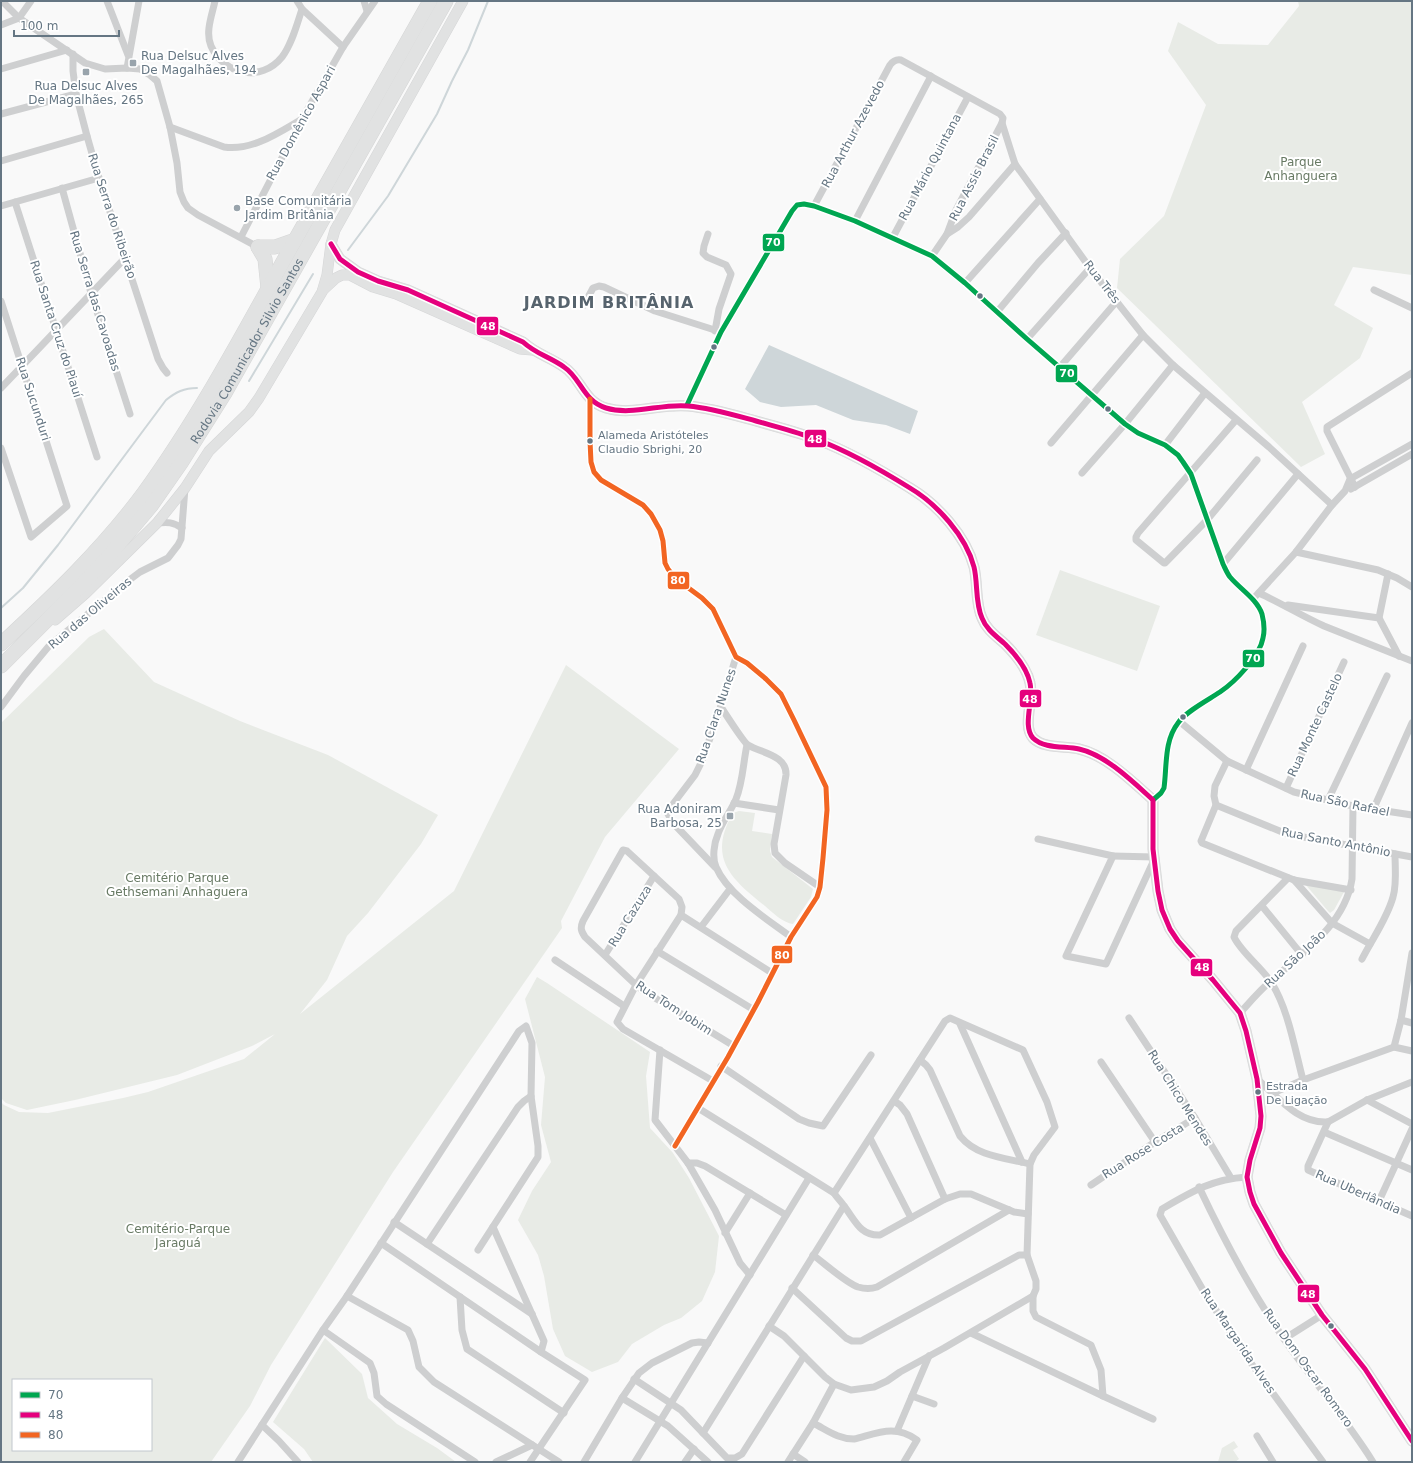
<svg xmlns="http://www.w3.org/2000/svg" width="1413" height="1463" font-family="'DejaVu Sans',sans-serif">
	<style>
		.green { fill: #e8ebe6; fill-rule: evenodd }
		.water { fill: #ced6d9 }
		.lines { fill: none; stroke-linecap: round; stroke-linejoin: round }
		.stream { stroke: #ced6d9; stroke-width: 2 }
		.secondary-casing { stroke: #d5d6d7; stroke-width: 11 }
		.motorway-casing { stroke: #d5d6d6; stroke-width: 15 }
		.minor { stroke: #cecfd0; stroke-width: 7 }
		.secondary { stroke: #e1e2e2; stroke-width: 10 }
		.motorway { stroke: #e1e2e2; stroke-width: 14 }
		.bus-1-casing { stroke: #fff; stroke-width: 8 }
		.bus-2-casing { stroke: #fff; stroke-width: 8 }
		.bus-3-casing { stroke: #fff; stroke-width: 8 }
		.bus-1 { stroke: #00a651; stroke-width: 5 }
		.bus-2 { stroke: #e5007d; stroke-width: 5 }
		.bus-3 { stroke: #f26522; stroke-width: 5 }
		.poi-dot { fill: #99a4ac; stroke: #fff; stroke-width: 1.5 }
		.bus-dot { fill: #657683; stroke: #fff; stroke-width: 1.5 }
		.labels { text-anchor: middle; stroke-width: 4; stroke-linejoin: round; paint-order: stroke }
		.bus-label { font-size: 11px; fill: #657683; stroke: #fff; text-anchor: start }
		.poi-label { font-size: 12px; fill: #657683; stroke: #fff; text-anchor: start }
		.street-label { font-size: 12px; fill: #657683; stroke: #fff }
		.park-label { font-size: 12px; fill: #687a64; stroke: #fff }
		.district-label { font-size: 16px; font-weight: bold; letter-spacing: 1px; fill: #57646e; stroke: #fff }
		.line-badge { stroke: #fff; stroke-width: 1.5 }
		.badge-label { font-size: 11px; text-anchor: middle; font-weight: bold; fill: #fff }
	</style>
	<rect width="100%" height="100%" fill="#f9f9f9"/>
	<g class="green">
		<path d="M1298,1h114v274l-59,-8 -19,38 39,23 -13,30 -58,44 23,52 -24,13 -184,-179 3,-29 44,-43 42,-111 -38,-54 10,-29 40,22 50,1 31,-39z"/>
		<path d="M1060,570l100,36 -23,65 -101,-36z"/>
		<path d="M104,629l50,53 86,39 88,34 110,60 -17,29 -53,69 -21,23 -20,44 -27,34 154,-123 112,-226 113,84 -74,88 -44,84 1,7 -169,244 -122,193 -21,41 -39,56h-210v-360l3,3 15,7 29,1 75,-15 25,-6 96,-33 31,-25 -23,12 -75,29 -102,25 -48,10 -21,-7 -5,-5v-375l88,-86zM13,1380h138v70h-138z"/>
		<path d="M739,811l16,2 -3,18 20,3 -2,17 2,6 41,32 -2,8 -18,27c-10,-1 -21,-12 -28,-18 -34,-27 -58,-48 -32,-93z"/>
		<path d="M1305,884l39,8 -10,18 -4,3 -2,-2z"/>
		<path d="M537,977l10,6 103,69 -4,24 4,52 23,25 16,25 30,58 -4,36 -13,29 -21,17 -17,7 -32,19 -14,18 -26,10 -27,-16 -12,-27 -9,-53 -6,-21 -20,-35 14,-29 19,-29 -10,-37 4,-48 -20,-78z"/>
		<path d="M325,1338l37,36 6,24 29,26 40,24 19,14h-143l-9,-13 -31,-27z"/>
		<path d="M1234,1441l4,6 -5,3 6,9 -4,3h-17l4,-14z"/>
	</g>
	<path class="water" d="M769,345l149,66 -8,23 -24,-9 -33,-5 -37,-15 -35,2 -21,-5 -15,-13z"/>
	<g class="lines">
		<g class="stream">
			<path d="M348,250l40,-54 49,-82 15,-33 16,-31 20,-49"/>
			<path d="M249,381l64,-107"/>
			<path d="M1,608l22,-20 35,-43 108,-145c10,-8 18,-12 31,-12"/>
		</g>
		<defs>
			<g id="secondary">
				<path d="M331,244l9,15 18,13 20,9 30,9 115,52c13,12 27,15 41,25 17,11 19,34 42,41 26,8 56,-5 82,-2 23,2 46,9 68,15 21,6 42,11 62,19 32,12 63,30 92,48 27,16 56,48 64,79 4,16 1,36 8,51 4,11 14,18 23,26 11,11 22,24 25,39 4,17 -8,43 3,55 11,11 32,8 46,11 27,6 54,33 74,51v49l5,42 4,19 8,19 8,12 35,39 27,33 6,18 11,48 4,37 -1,12 -10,32 -3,17 3,15 4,12 27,49 41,62 43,54 47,72"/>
				<path d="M323,290l13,-12 6,-3h8l23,12 23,7 124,55 12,1"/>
				<path d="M55,620l31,-27 71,-70 28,-35 24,-37 40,-39 10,-14 63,-106 5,-17 4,-31 4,-14 128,-229"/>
			</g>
			<g id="motorway">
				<path d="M258,247l7,12 3,29"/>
				<path d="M258,247h17l20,-7"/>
				<path d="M1,644c51,-47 101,-95 142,-150 56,-77 101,-162 147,-245 46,-83 94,-165 140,-248"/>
				<path id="s1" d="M1,666l73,-73 34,-36 43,-51 30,-43 44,-70 221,-392"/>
			</g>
		</defs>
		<use href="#secondary" class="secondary-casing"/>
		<use href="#motorway" class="motorway-casing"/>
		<g class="minor">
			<path d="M2,1l17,17 66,45 20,6 22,-1 13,1 10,6 7,6 13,46 7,36 3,29 4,10 4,6 10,7 60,32"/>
			<path d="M107,1l21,54"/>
			<path d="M215,1c-3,14 -10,31 -4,45 13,29 50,37 71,11 10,-13 15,-33 20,-48"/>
			<path d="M297,1l5,8 41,38"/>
			<path d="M364,1l3,10"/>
			<path d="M1,25l18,-7 12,-17"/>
			<path d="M73,54v17l3,23 11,42 12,42 59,181 5,9 4,5"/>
			<path d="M127,68l12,-67"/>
			<path d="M1,69l66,-19"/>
			<path d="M1,114l75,-20"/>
			<path d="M170,127l54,20c28,4 54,-14 78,-28"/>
			<path d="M1,161l86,-25"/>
			<path d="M62,188l29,105 39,121"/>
			<path d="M15,202l82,255"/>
			<path d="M1,206l98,-28"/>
			<path d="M814,206l76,-141c3,-4 6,-6 11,-5l99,54 3,4 -1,5 13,41 75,104 53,67 30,30 96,82 63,58"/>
			<path d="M855,221l76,-145"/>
			<path d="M708,234l-4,12 -1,7 4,4 19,8 5,9 -12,35 -4,22"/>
			<path d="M947,234l9,-24 46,-87"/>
			<path d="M241,237l61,-118 41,-72 32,-46"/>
			<path d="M893,237l75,-140"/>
			<path d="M932,256l15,-22 11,-7 11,-10 46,-53"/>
			<path d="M965,283l75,-84"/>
			<path d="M1374,290l38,18"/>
			<path d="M1,301l66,205 -36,31 -30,-89"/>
			<path d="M584,305l9,-17 6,-2 5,1 51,24 66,21"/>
			<path d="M997,312l41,-49 28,-30"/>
			<path d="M1027,339l63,-71"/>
			<path d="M1060,367l57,-66"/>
			<path d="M1,388l125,-131"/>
			<path d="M590,399v42l1,21 3,10 7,8 42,25 8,9 9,16 3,11 2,22 3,6 7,9 27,20 11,11 23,48 11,6 19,16 15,15 13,26 32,67 1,23 -4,48 -3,29 -3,10 -26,40 -33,65 -30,55 -53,89"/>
			<path d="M687,405l34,-73 71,-121 5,-6 7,-1 10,2 41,15 77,35 33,27 62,56 98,85 13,9 27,12 13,10 5,7 8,12 32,90c2,4 4,9 7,13 10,12 27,22 32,37 2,8 3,16 1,24 -3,18 -28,44 -43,54 -12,8 -35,20 -42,31 -14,18 -11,43 -14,65l-3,5 -8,7"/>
			<path d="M1236,420l-98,113 -2,4v3l28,23h1l42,-43 50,-60"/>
			<path d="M1051,443l92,-108"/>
			<path d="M1165,445l40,-52"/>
			<path d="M1082,473l43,-49 48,-59"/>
			<path d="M1355,487l-28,-56v-4l85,-54"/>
			<path d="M1351,489l61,-35"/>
			<path d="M157,523c11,-1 16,-1 25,5"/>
			<path d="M1296,552l82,18 19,8 15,9"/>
			<path d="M1223,564l75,-90"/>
			<path d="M1259,593c22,10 43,23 65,33l88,35"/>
			<path d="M1253,599l43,-47 36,-47 13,-14 5,-12 62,-35"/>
			<path d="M1288,605l91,13 20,38"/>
			<path d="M1379,618l9,-44"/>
			<path d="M1,707l23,-31 25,-30 79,-65 12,-9 28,-14 10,-13 3,-6 4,-51"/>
			<path d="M721,707c4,6 23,36 27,38 13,8 39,10 38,30l-12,69 1,9 10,10 35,24"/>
			<path d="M1179,721l48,40 67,31 59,14 59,9"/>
			<path d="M747,745c-4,18 -4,37 -11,54 -5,12 -14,23 -18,35 -4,9 -6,24 -2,33 12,28 51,52 75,70"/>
			<path d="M1227,761l-12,25 -1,10 2,9 -15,36 1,2 92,37 57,10"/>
			<path d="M1246,770l57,-124"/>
			<path d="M1286,788l58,-126"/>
			<path d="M1328,800l59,-124"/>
			<path d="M734,803l45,7"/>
			<path d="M1216,805l71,29 125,23"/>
			<path d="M1373,810l39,-87"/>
			<path d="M1038,839l75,17 -47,100 40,8 48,-104"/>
			<path d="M1113,856l41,1"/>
			<path d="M715,867l-42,-44 -5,-9 2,-6 25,-33 7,-14 16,-46 18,-58"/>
			<path d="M1288,878l-52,53 -2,6c7,15 27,30 37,45 17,26 24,68 32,98"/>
			<path d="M1294,880l38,43 38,21"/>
			<path d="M1262,906l40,49"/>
			<path d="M681,915l91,58"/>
			<path d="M701,927l29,-38"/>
			<path d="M657,951l97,59"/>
			<path d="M605,955l49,-79"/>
			<path d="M1362,959c10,-20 25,-40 31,-62 4,-13 2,-29 2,-43"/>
			<path d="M555,960l69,46"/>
			<path d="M1240,1013c10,-11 20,-23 32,-33 32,-28 73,-56 80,-101l1,-73"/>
			<path d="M1129,1018l66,100 36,60"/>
			<path d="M1401,1020l11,3"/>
			<path d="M960,1024l62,138"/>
			<path d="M1394,1047l7,-27 11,-67"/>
			<path d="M660,1050l-5,70 33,43 27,47 25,53 10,12"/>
			<path d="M920,1060l6,5 4,5 30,66c17,21 46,22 70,28"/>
			<path d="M1101,1062l54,80"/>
			<path d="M721,1066l78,53 10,4 14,3 48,-71"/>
			<path d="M1257,1079c21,18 41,45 71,43l39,-22 45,-18"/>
			<path d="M713,1081l-90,-52 -6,-7 19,-37 45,-70 1,-8 -3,-8 -52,-48 -4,-1 -40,71c-3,7 -2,10 2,16l51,48 6,5 92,56"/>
			<path d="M1273,1093l30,-13 91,-33 18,4"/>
			<path d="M1367,1100l45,24"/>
			<path d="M894,1101l6,4 7,9 38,85"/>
			<path d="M698,1108l136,85c3,5 7,8 10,13 11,14 16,30 36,29l65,-36 15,-5h11l43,18 14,2"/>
			<path d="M1328,1122l-20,44v4l104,46"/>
			<path d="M1324,1132l88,38"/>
			<path d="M870,1138l41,80"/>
			<path d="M688,1163h9l8,3 81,49"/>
			<path d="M1247,1177c-35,2 -56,15 -85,32l-2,6 43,75 37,58 83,114"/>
			<path d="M1091,1185l64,-43 40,-24"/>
			<path d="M1199,1187c25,53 52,104 85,152 29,42 62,80 89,123"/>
			<path d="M834,1193l111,-172 5,-3 73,32 24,52 8,25 -21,28 -4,9 -3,91 9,26v8l-3,7v15l3,6 55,28 10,25 2,26"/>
			<path d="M1379,1201l33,-72"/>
			<path d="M394,1222l138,92"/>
			<path d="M493,1227l51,114 -3,11"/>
			<path d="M725,1233l25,-40"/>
			<path d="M381,1243l160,109 44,28 -55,82"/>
			<path d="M427,1244l91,-137 6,-6 7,-5"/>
			<path d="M813,1255c11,8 33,28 45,32 7,2 13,2 19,0l132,-77"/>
			<path d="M792,1288l54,50 6,3h9l158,-86h8"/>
			<path d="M347,1296l61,34 5,11 6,26 15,15 125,80"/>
			<path d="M460,1297l2,33 5,19 97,64"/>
			<path d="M769,1326l15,10 41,41 9,7 17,6 23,-3 13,-6 13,-9 44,-24 89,-52"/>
			<path d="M323,1330l47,33 4,10 3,23 9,8 89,58"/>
			<path d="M971,1333l132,63 50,23"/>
			<path d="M1284,1339l38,-24"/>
			<path d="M634,1379l47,31 46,48h8l7,-4 62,-98"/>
			<path d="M912,1396l22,8"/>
			<path d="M622,1398l46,28 40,36"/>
			<path d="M813,1423c14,7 25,16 41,16 24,-6 41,-15 63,1l-13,22"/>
			<path d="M262,1425l17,16 19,21"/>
			<path d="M897,1431l32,-75"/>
			<path d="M703,1433l141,-227"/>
			<path d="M1257,1436l16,26"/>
			<path d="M793,1454l12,8"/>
			<path d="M238,1462l85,-132 24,-34 172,-265 7,-5 6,17 -1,53 7,50v11l-60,93"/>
			<path d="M496,1462l36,-17"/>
			<path d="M584,1462l38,-64 17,-25 13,-10 40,-20 7,-1 9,1"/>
			<path d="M635,1462l174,-284"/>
			<path d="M685,1462l9,-13"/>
			<path d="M788,1462l25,-39 21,-39"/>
		</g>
		<use href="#secondary" class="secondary"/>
		<use href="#motorway" class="motorway"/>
		<defs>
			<path id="bus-1" d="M687,405l34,-73 71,-121 5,-6 7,-1 10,2 41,15 77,35 33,27 62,56 98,85 13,9 27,12 13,10 5,7 8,12 32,90c2,4 4,9 7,13 10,12 27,22 32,37 2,8 3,16 1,24 -3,18 -28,44 -43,54 -12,8 -35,20 -42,31 -14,18 -11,43 -14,65l-3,5 -8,7"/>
			<path id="bus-2" d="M331,244l9,15 18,13 20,9 30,9 115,52c13,12 27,15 41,25 17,11 19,34 42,41 26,8 56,-5 82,-2 23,2 46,9 68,15 21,6 42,11 62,19 32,12 63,30 92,48 27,16 56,48 64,79 4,16 1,36 8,51 4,11 14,18 23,26 11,11 22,24 25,39 4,17 -8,43 3,55 11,11 32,8 46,11 27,6 54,33 74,51v49l5,42 4,19 8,19 8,12 35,39 27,33 6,18 11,48 4,37 -1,12 -10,32 -3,17 3,15 4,12 27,49 41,62 43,54 47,72"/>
			<path id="bus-3" d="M590,399v42l1,21 3,10 7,8 42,25 8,9 9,16 3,11 2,22 3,6 7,9 27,20 11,11 23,48 11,6 19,16 15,15 13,26 32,67 1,23 -4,48 -3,29 -3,10 -26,40 -33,65 -30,55 -53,89"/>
		</defs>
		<use href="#bus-1" class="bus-1-casing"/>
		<use href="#bus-2" class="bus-2-casing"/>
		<use href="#bus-3" class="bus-3-casing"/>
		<use href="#bus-1" class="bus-1"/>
		<use href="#bus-2" class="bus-2"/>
		<use href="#bus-3" class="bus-3"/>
	</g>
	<g class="poi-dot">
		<rect x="129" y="59" width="8" height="8" rx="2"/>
		<rect x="82" y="68" width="8" height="8" rx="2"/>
		<circle cx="237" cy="208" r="4"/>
		<rect x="726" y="812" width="8" height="8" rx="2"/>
	</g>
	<g class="bus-dot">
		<circle cx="980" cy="296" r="3.5"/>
		<circle cx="714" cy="347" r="3.5"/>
		<circle cx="1108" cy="409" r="3.5"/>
		<circle cx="590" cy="441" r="3.5"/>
		<circle cx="1183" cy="717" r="3.5"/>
		<circle cx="1258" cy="1092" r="3.5"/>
		<circle cx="1331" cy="1326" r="3.5"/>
	</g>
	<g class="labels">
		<g class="bus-label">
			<text x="598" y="439">Alameda Aristóteles<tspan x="598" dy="14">Claudio Sbrighi, 20</tspan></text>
			<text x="1266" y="1090">Estrada<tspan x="1266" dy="14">De Ligação</tspan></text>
		</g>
		<g class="poi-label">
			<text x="141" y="60">Rua Delsuc Alves<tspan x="141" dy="14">De Magalhães, 194</tspan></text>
			<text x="86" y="90" text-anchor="middle">Rua Delsuc Alves<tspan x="86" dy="14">De Magalhães, 265</tspan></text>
			<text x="245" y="205">Base Comunitária<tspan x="245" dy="14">Jardim Britânia</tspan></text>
			<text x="722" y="813" text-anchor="end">Rua Adoniram<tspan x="722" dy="14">Barbosa, 25</tspan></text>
		</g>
		<g class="street-label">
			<text transform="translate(301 123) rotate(-61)" y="4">Rua Domênico Aspari</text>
			<text transform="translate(853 134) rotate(-62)" y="4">Rua Arthur Azevedo</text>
			<text transform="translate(930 167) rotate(-62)" y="4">Rua Mário Quintana</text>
			<text transform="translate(974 178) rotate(-63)" y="4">Rua Assis Brasil</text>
			<text transform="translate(112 216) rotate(72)" y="4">Rua Serra do Ribeirão</text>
			<text transform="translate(1102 282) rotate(52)" y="4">Rua Três</text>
			<text transform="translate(95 301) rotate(73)" y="4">Rua Serra das Cavoadas</text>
			<text transform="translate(56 329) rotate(72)" y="4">Rua Santa Cruz do Piauí</text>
			<text dy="4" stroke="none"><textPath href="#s1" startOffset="402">Rodovia Comunicador Silvio Santos</textPath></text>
			<text transform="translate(33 399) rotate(72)" y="4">Rua Sucunduri</text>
			<text transform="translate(90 613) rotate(-40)" y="4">Rua das Oliveiras</text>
			<text transform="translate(716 716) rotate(-71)" y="4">Rua Clara Nunes</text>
			<text transform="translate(1315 725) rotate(-65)" y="4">Rua Monte Castelo</text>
			<text transform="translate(1345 803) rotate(12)" y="4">Rua São Rafael</text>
			<text transform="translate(1336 842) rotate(11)" y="4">Rua Santo Antônio</text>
			<text transform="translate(630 916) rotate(-58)" y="4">Rua Cazuza</text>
			<text transform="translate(1295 959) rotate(-43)" y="4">Rua São João</text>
			<text transform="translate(674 1008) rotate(33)" y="4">Rua Tom Jobim</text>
			<text transform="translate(1180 1098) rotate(58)" y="4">Rua Chico Mendes</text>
			<text transform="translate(1143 1151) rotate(-32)" y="4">Rua Rose Costa</text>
			<text transform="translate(1358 1192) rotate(24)" y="4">Rua Uberlândia</text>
			<text transform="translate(1238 1341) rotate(56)" y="4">Rua Margarida Alves</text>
			<text transform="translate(1308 1368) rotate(54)" y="4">Rua Dom Oscar Romero</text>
		</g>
		<g class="park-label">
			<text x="1301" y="166">Parque<tspan x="1301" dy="14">Anhanguera</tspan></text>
			<text x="177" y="882">Cemitério Parque<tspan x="177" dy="14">Gethsemani Anhaguera</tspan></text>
			<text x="178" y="1233">Cemitério-Parque<tspan x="178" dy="14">Jaraguá</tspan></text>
		</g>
		<g class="district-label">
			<text x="609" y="308">JARDIM BRITÂNIA</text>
		</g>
	</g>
	<g class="line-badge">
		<rect x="762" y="233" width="23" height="19" rx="4" fill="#00a651"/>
		<rect x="476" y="316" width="23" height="20" rx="4" fill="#e5007d"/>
		<rect x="1055" y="364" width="23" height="19" rx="4" fill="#00a651"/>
		<rect x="804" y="429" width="23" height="19" rx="4" fill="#e5007d"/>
		<rect x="667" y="571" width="23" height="19" rx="4" fill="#f26522"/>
		<rect x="1242" y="649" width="23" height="19" rx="4" fill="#00a651"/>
		<rect x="1019" y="689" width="23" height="19" rx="4" fill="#e5007d"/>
		<rect x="771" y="945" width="22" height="19" rx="4" fill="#f26522"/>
		<rect x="1190" y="958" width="23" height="19" rx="4" fill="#e5007d"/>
		<rect x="1297" y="1284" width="23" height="19" rx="4" fill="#e5007d"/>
	</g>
	<g class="badge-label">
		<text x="773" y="246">70</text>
		<text x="488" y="330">48</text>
		<text x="1067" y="377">70</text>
		<text x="815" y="443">48</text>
		<text x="678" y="584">80</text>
		<text x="1253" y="662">70</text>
		<text x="1030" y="703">48</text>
		<text x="782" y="959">80</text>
		<text x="1202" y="971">48</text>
		<text x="1308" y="1298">48</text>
	</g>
	<rect width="1413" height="1463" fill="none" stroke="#657683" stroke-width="4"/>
	<rect x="12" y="1379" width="140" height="72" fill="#ffffff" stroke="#c1c8cd"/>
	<rect x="20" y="1392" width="20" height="6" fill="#00a651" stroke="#c1c8cd"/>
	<text x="48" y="1399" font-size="12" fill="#657683">70</text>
	<rect x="20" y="1412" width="20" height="6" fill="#e5007d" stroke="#c1c8cd"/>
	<text x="48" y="1419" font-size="12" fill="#657683">48</text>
	<rect x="20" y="1432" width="20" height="6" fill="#f26522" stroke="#c1c8cd"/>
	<text x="48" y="1439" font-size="12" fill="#657683">80</text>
	<path d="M14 30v6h105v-6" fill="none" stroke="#657683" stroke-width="2"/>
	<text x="20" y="30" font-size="12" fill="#657683" stroke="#ffffff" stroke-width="3" paint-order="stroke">100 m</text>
</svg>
